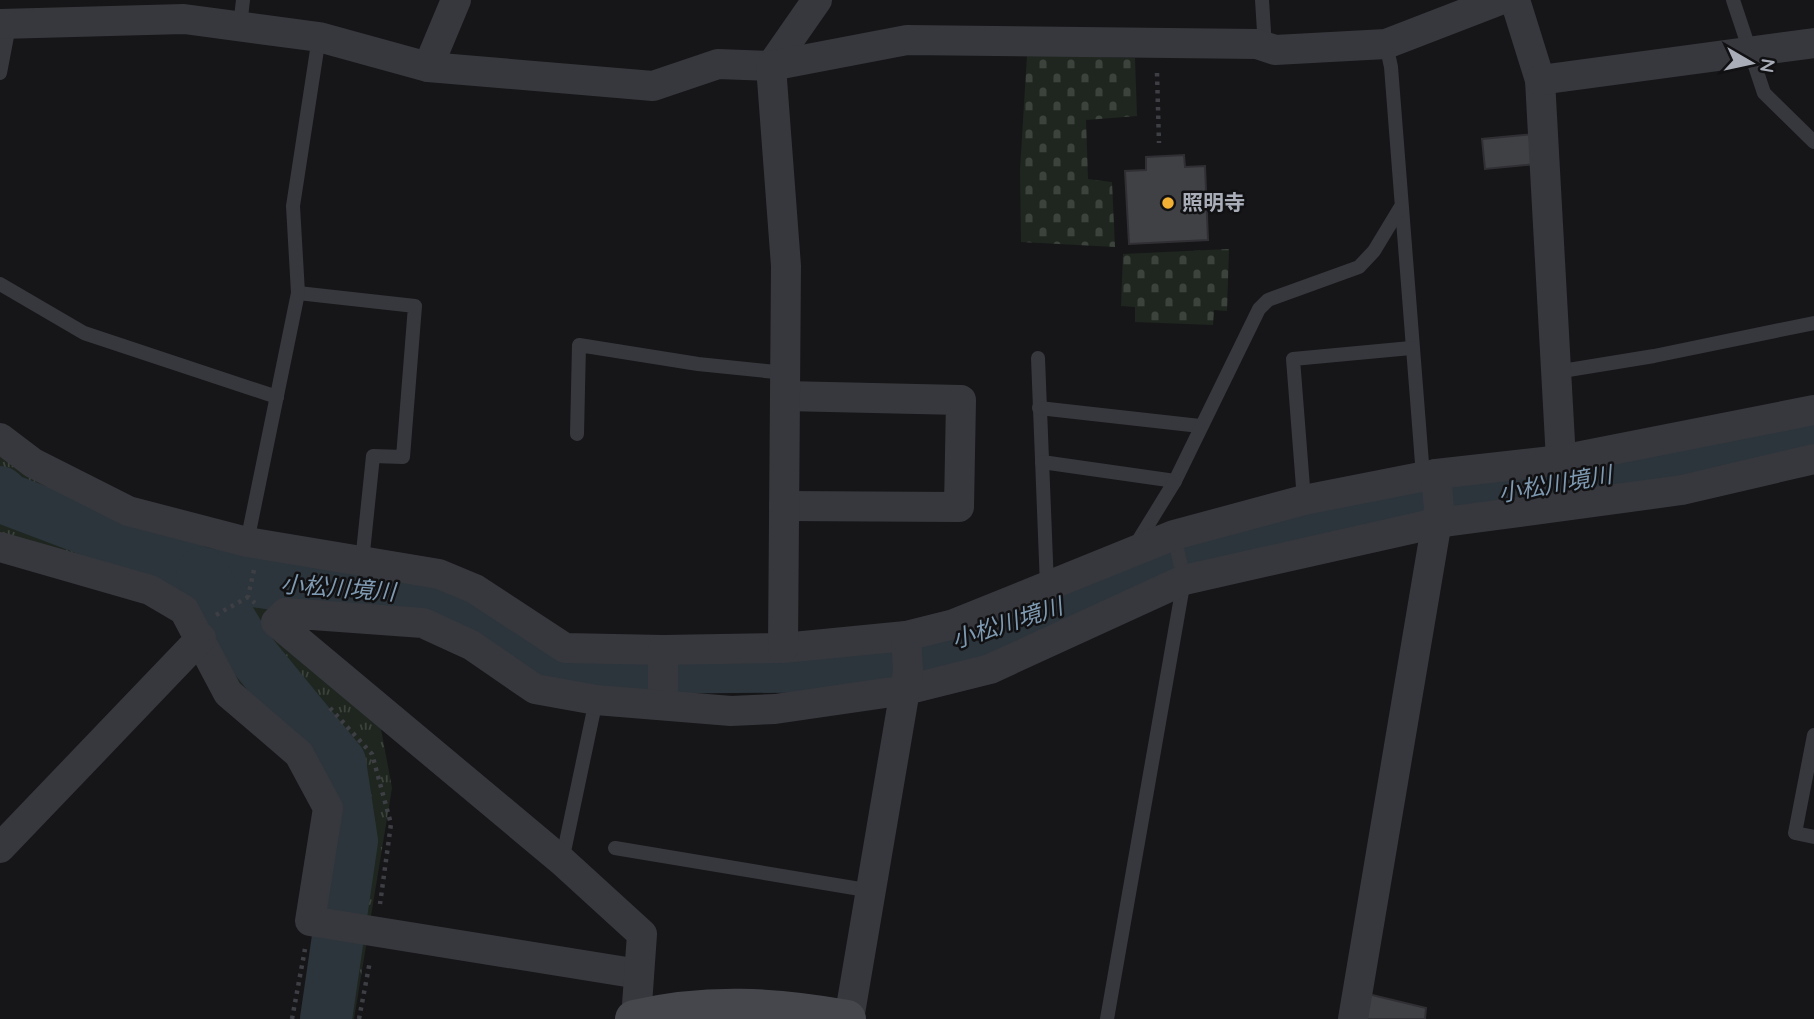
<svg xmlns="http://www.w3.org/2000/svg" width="1814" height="1019" font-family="Quicksand,'Noto Sans JP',sans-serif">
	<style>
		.cemetery { fill: url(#cemetery-stones) }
		.park { fill: url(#park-tufts) }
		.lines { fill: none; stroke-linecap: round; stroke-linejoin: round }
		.river { stroke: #2c353c; stroke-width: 52 }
		.building { fill: #404145; stroke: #303034; stroke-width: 2 }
		.path { stroke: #3d3f44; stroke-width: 4.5; stroke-dasharray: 3.5 5; stroke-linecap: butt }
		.lane { stroke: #37383d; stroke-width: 14 }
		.street { stroke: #37383d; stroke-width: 30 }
		.secondary { stroke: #45474d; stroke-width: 38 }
		.poi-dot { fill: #f2b134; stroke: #111113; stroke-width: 2.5 }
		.labels { text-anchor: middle; stroke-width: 5; stroke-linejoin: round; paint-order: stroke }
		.poi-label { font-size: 21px; font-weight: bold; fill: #a8adb8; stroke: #111113; text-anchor: start }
		.water-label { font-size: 23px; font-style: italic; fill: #7f9bb3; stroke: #111113 }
	</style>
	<defs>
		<pattern id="cemetery-stones" width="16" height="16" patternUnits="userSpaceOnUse" patternTransform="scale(1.75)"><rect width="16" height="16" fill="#1e261f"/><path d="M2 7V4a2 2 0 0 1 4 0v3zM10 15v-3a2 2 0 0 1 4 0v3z" fill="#3c433d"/></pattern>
		<pattern id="park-tufts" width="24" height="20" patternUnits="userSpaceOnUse" patternTransform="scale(1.75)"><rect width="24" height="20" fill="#1e261f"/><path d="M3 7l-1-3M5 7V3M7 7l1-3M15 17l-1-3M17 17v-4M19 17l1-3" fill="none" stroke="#3c433d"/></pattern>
	</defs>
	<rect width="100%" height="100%" fill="#161618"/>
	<g class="cemetery">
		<path d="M1027,55l108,3 2,58 -51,4 2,59 24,3 3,65 -94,-5 -1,-72z"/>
		<path d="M1229,249l-2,62 -13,-1 -1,15 -78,-3v-15l-14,-1 2,-52z"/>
	</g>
	<path class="park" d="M0,449l37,31 400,102 -33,29 -135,-7 -2,27 114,98 11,59 -38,231h-53l36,-198 -97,-135 -19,-45 -48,-54 -173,-50z"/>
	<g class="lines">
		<g class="river">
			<path d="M0,492l7,7 195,74 97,15 108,5 86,51 58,21 69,3 255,-2 270,-90 170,-52 405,-68 94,-21"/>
			<path d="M202,573l47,78 91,111 12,79 -26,178"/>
		</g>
	</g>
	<g class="building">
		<path d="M1533,134l3,30 -51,5 -3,-30z"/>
		<path d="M1184,155l1,12 20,-1 3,74 -79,4 -4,-73 21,-1v-13z"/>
		<path d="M1368,994l58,14 -1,11h-61z"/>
	</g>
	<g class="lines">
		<g class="path">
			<path d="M1157,73l2,70"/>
			<path d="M254,570l-6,27 7,6"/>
			<path d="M216,615l32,-18"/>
			<path d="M330,708l42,46 19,70 -11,80"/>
			<path d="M292,1019l13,-70"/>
			<path d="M359,1019l11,-58"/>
		</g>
		<g class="lane">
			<path d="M1262,0l3,47"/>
			<path d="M1733,0l31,93 50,49"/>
			<path d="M240,26l3,-26"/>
			<path d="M1386,44l5,23 32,409"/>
			<path d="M0,73l9,-47"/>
			<path d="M0,284l84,49 193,64"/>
			<path d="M298,293l117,13 -12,151 -30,-1 -11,106"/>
			<path d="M1038,358l9,228"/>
			<path d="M1556,372l98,-16 160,-33"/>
			<path d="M1039,408l161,18"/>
			<path d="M577,434l2,-89 119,19 87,9"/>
			<path d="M1042,462l133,19"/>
			<path d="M1304,500l-11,-141 118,-11"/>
			<path d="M247,542l51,-249 -5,-87 26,-169"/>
			<path d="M1135,546l40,-65 84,-172 9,-9 91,-33 15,-16 26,-43"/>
			<path d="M1814,735l-19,98 19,4"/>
			<path d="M615,848l257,43"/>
			<path d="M562,861l34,-161"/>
			<path d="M1107,1019l77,-439 -10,-45"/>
		</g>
		<g class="street">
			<path d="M1515,0l25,80 21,380"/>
			<path d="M0,24l184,-5 135,18 109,30 225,19 65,-22 53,2 46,-66"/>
			<path d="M428,67l28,-67"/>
			<path d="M1540,80l274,-37"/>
			<path d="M0,438l33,25 95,48 119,31 192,32 36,15 90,59 98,2 120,-2 123,-12 48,-12 220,-89 130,-35 132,-26 125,-14 253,-50"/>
			<path d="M784,506l175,1 2,-107 -176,-4"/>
			<path d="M0,547l150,43 34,20 44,83 71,61 29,54 -18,113 329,53"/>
			<path d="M783,648l3,-382 -15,-200 136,-26 350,4 18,6 111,-6 114,-44"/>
			<path d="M663,650v55"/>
			<path d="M0,848l201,-210"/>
			<path d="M636,1019l6,-85 -80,-73 -286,-239 9,-9 138,10 48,22 64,44 61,11 135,11 44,-2 131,-19 84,-21 194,-89 253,-57 245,-33 132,-31"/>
			<path d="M849,1019l59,-347 -2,-36"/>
			<path d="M1353,1019l86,-510 -3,-35"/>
		</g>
		<path class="secondary" d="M634,1019c73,-17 140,-13 213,0"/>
	</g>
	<circle class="poi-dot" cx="1168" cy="203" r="7"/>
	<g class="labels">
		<g class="poi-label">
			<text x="1182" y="210">照明寺</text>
		</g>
		<g class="water-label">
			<text transform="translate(1555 484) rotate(-10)" y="8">小松川境川</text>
			<text transform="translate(338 588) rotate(4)" y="8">小松川境川</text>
			<text transform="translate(1007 623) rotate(-18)" y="8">小松川境川</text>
		</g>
	</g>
	<g transform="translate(1751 63) rotate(99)" stroke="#111113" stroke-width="5" paint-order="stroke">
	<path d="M0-5L12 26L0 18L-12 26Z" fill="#a8adb8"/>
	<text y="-10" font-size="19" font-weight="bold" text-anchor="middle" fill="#a8adb8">N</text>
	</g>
</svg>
